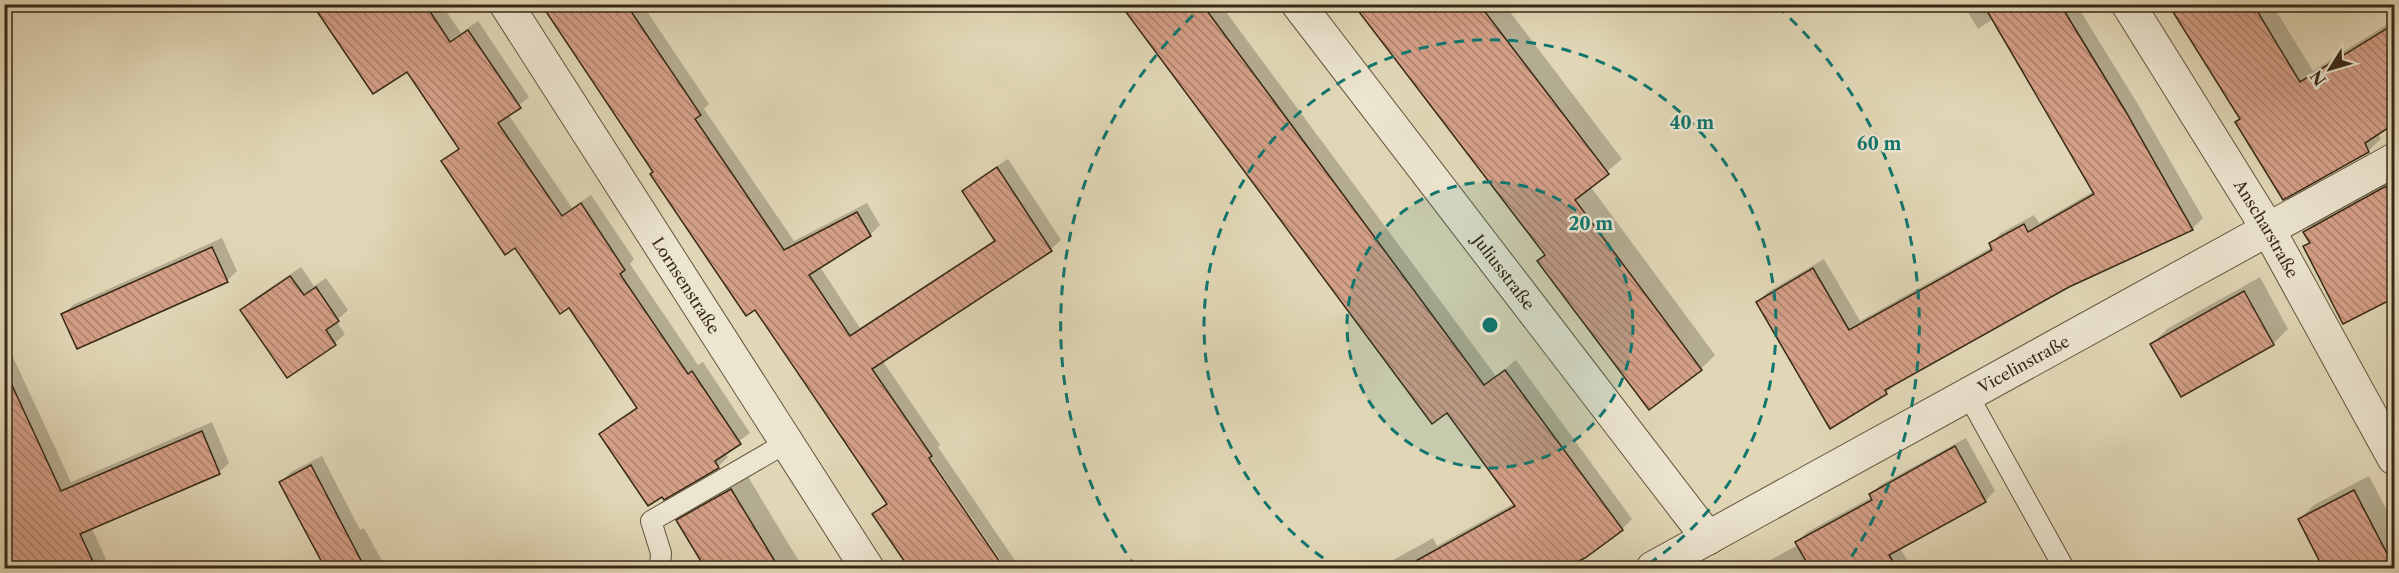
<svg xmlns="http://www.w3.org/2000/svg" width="2399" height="573" font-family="'Libre Caslon Text',serif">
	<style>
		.shadow { fill: #0003 }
		.building { fill: url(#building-back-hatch); stroke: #372915; stroke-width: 1.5 }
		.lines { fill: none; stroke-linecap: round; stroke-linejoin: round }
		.lane-casing { stroke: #62543d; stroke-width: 22 }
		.street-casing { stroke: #62543d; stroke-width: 35 }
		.lane { stroke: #ece5d0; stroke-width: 20 }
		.street { stroke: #ece5d0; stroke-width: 33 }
		.ring { fill: none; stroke: #0f766e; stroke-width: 3; stroke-dasharray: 10 8 }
		.labels { text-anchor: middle; stroke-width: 5; stroke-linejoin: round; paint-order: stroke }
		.street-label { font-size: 16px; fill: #372915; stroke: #ece5d0 }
		.centre { fill: #0f766e; stroke: #ece5d0; stroke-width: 3 }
		.ring-label { font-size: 18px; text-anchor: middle; font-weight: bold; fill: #0f766e; stroke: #ece5d0; stroke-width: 5; stroke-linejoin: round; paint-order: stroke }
	</style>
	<defs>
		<pattern id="building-back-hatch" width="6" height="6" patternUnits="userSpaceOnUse" patternTransform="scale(1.5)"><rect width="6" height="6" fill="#d49f87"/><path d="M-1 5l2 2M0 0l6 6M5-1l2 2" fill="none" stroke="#ad826d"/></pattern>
	</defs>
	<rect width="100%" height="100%" fill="#e1d7b6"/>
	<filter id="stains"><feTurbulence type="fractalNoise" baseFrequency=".00333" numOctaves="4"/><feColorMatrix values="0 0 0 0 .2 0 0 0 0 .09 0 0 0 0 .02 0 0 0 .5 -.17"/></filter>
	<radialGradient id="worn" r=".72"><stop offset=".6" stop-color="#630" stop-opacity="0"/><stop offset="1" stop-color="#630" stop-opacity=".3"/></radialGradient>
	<g class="shadow">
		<path d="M316,4h125l20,29 17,-12 51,76 -21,17 64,94 19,-13 43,64 -4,5 68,101 5,-3 47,71 -25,19 3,5 -10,10 -117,-33 10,-10 27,-18 -68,-100 -127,-144 17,-15 -53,-78z"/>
		<path d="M543,4h99l67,100 -5,5 90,132 73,-38 13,22 -10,10 -50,32 40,61 136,-89 -32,-48 10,-10 34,-22 53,81 -10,9 -169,111 58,85 -2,2 82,121h-14l-80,-117 -3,1 79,116h-92l-36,-54 13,-12 -131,-194 -101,-137z"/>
		<path d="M1122,4h98l276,372 20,-16 116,159 -10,10 -38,28 -21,11h-184l54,-30 4,8 78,-43 -68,-92z"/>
		<path d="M1355,4h149l118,155 -32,27 125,169 -14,14z"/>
		<path d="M1963,4h113l60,97 67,117 -11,11 -123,56 -172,98 -11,10 -128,-91 10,-10 56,-33 36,62 132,-74 -1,-3 10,-11 33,-18 5,8 55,-32 -101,-172 -15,10z"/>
		<path d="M2170,4h102l41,67 81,-51v103l-16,10 3,6 -13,12 -127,-33z"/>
		<path d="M2394,177v119l-39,21 -50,-70 6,-6 -6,-9 12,-13z"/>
		<path d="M222,238l15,33 -10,10 -164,34 10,-10z"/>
		<path d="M301,267l13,19 12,-8 22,32 -12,11 9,13 -10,9 -48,33 -45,-66 10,-10z"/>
		<path d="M2260,277l28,52 -15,15h-121l15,-15z"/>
		<path d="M12,355l59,127 141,-60 17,41 -10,9 -128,55 19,41h-101l-5,-9v-201z"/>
		<path d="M1966,438l29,53 -10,10 -85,47 12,20h-157l43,-23 -1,-3 10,-10 65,-35 -1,-3 9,-9z"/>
		<path d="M322,456l38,74 4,-2 22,40h-60l-45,-86 10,-10z"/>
		<path d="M747,475l56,93h-96l-29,-48 15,-15z"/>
		<path d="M2369,476l25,48v44h-69l-26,-48 15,-15z"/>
	</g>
	<g class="building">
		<path d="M312,4h113l25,38 18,-12 53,78 -23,15 64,93 19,-13 44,67 -5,4 68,100 4,-3 49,73 -26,17 4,7 -55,32 -2,-3 -14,9 -49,-72 38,-26 -68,-100 -9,6 -45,-66 -10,7 -64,-94 18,-12 -52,-77 -34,22z"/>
		<path d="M541,4h85l75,111 -6,4 89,131 73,-38 14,24 -62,39 41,61 145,-95 -33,-50 35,-24 55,84 -180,118 60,87 -3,2 75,110h-95l-37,-54 15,-10 -132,-194 -9,6 -96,-142 3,-2z"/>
		<path d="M1120,4h82l282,381 21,-15 118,160 -38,28 -21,10h-161l112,-62 -68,-93 -15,11z"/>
		<path d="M1353,4h126l130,170 -34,26 127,170 -53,40 -112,-149 8,-6z"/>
		<path d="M1983,4h77l66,108 67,118 -124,57 -184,103 2,4 -57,35 -74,-127 57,-34 36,62 143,-80 -3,-7 35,-19 4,8 66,-38z"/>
		<path d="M2168,4h85l47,78 94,-58v100l-29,19 4,9 -86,48 -48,-78 5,-3z"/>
		<path d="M2386,186l8,15v97l-51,26 -40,-78 7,-3 -7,-11z"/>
		<path d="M212,247l16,35 -151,67 -16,-35z"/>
		<path d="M290,276l14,19 12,-8 23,34 -13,9 10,15 -49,33 -47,-68z"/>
		<path d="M2244,291l30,54 -93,52 -31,-53z"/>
		<path d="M4,368l57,123 141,-60 18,43 -140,60 16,34h-92z"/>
		<path d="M1955,446l31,56 -97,53 8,13h-87l-15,-26 77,-42 -3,-6z"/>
		<path d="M311,465l54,103h-40l-46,-86z"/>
		<path d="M731,489l48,79h-74l-29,-48z"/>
		<path d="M2354,490l40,77v1h-71l-25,-49z"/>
	</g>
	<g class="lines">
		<defs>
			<g id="lane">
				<path d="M1968,395l96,173"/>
				<path d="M660,568l1,-15 -10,-32 135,-78"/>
			</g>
			<g id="street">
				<path id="s1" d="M506,4l361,564"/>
				<path id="s2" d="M1298,4l410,534"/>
				<path id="s3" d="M2128,4l140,225 126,229"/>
				<path id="s4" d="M1653,568l741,-408"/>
			</g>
		</defs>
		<use href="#lane" class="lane-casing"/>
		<use href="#street" class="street-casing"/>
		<use href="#lane" class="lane"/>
		<use href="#street" class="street"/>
	</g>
	<circle cx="1490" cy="325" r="143" fill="#0f766e" fill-opacity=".12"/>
	<g class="ring">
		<circle cx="1490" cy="325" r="143"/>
		<path d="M1338 568A286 286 0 1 1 1642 568"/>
		<path d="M1136 568A429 429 0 0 1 1203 6M1777 6A429 429 0 0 1 1844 568"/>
	</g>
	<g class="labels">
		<g class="street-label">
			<text dy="6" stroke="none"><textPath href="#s3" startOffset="264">Anscharstraße</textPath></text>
			<text dy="6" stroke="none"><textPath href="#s2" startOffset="338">Juliusstraße</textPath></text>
			<text dy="6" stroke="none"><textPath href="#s1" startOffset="334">Lornsenstraße</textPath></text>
			<text dy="6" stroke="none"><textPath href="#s4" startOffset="423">Vicelinstraße</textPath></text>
		</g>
	</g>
	<circle cx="1490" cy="325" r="9" class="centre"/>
	<g class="ring-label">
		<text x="1692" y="129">40 m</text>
		<text x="1879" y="150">60 m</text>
		<text x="1591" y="230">20 m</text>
	</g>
	<rect width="2399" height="573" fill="none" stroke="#e1d7b6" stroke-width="24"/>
	<rect x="6" y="6" width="2387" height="561" fill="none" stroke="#372915" stroke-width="3"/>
	<rect x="12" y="12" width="2375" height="549" fill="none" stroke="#372915" stroke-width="1.5"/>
	<g transform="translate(2330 69) rotate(233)" stroke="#ece5d0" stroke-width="4.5" paint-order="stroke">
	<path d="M0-4.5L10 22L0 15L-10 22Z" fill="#372915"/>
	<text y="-9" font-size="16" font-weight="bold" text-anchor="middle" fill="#372915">N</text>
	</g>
	<rect width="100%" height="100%" filter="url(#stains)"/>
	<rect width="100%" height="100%" fill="url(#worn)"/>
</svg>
